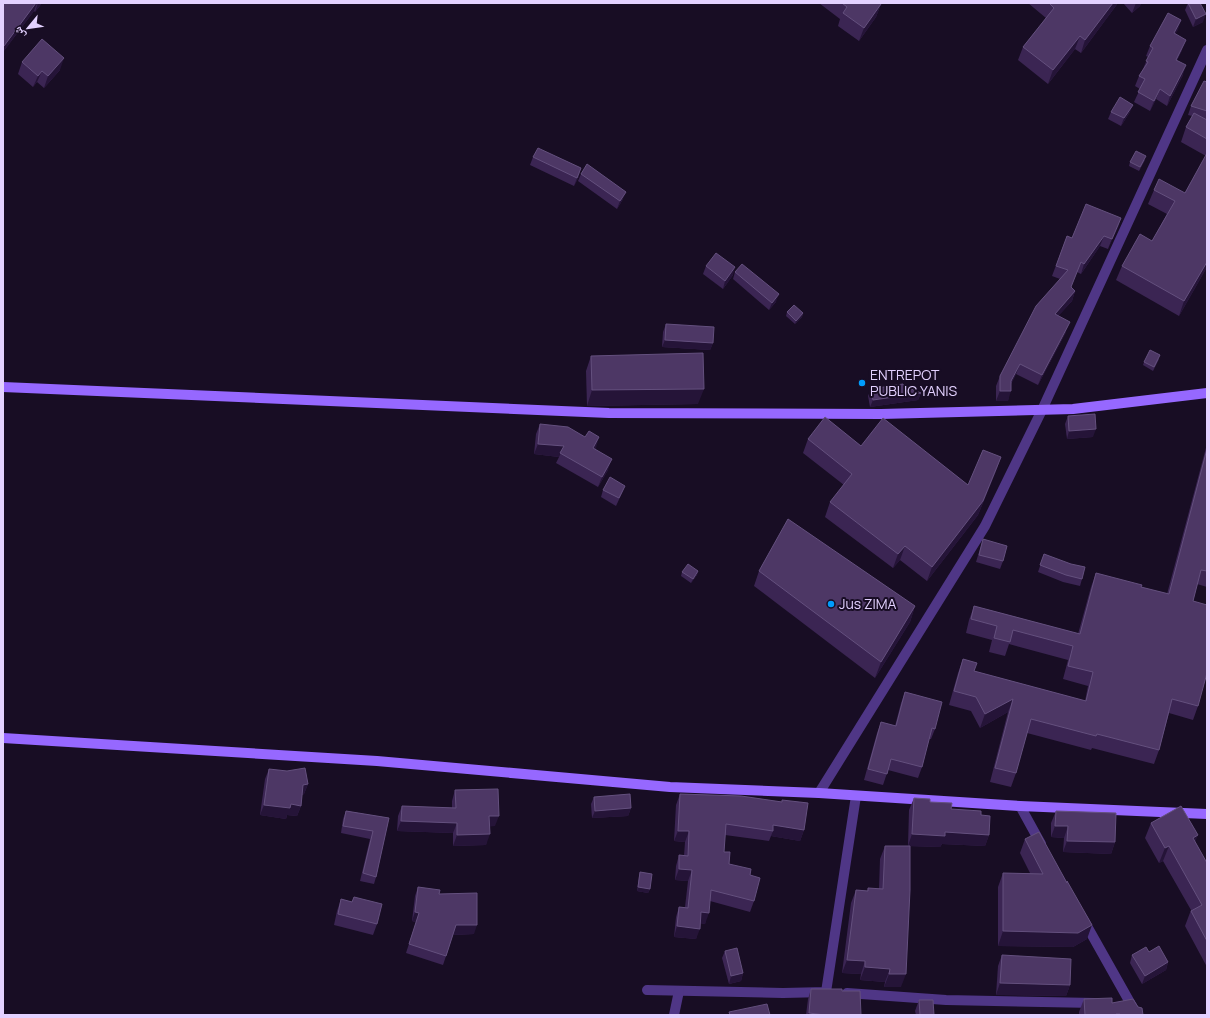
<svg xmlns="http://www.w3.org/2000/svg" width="1210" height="1018" font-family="Manrope,'Noto Naskh Arabic',sans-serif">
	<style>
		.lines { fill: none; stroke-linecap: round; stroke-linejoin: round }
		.street { stroke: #4f3686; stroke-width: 10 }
		.secondary { stroke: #9668ff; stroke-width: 10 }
		.wall { fill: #3b2553 }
		.shaded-wall { fill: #251438 }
		.building { fill: #4d3765; stroke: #64507e }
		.poi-dot { fill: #009cfc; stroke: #180d24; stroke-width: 1.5 }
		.labels { text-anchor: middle; stroke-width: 4; stroke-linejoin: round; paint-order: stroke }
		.poi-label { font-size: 14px; fill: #e3d1ff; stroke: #180d24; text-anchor: start }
	</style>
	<rect width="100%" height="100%" fill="#180d24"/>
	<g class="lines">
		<g class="street">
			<path d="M819,793l166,-267 57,-116 165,-360"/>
			<path d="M1020,806l21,38"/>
			<path d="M1083,919l54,96"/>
			<path d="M647,990l136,3 43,-1 30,-196"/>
			<path d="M847,993l99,7 149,3"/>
			<path d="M674,1015l5,-24"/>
		</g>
		<g class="secondary">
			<path d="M3,387l606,26 272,1 192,-5 134,-16"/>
			<path d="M3,738l374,23 293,26 149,6 201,13 187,8"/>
		</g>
	</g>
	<g class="wall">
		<path d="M3,3h39l-7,9 -1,-1 -31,41z"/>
		<path d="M819,3h61l1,1 -5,13 -17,24 -21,-15 2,-7z"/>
		<path d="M1028,3h90l-37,50 -6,-4 -27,35 -30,-24 5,-13 23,-29z"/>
		<path d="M1123,3h18l-1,3 -8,7z"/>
		<path d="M1188,3h12l3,19 -10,5 -8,-17z"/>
		<path d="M1181,20l-6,14 7,16 -5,10 6,15 -16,31 -11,-7 -6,12 -16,-9 6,-13 -5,-3 4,-10 4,-7 5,-12 -2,-1 4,-10z"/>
		<path d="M22,62l38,8 -16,18 -7,-6 -4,5 -15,-13z"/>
		<path d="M1207,82v185l-28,49 -63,-36 6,-14 30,-25 15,-27 -19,-10 6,-14 31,3 21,-37 -25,-14 5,-15 6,-11 -4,-1 3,-9z"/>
		<path d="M1111,112h19l-9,14 -13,-7z"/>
		<path d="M533,157l46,19 -5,10 -44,-21z"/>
		<path d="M1145,160l-6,11 -10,-5 1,-4z"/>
		<path d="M581,174l42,25 -6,10 -39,-28z"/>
		<path d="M1121,218l-13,31 -8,-3 -19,28 -4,-2 -6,15 4,4 -3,10 -14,15 8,16 -28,53 -22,-11 -5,10 -3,17h-12v-15l4,-10 60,-97 -8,-3 15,-40 5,2z"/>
		<path d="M706,266l27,9 -10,14 -20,-15z"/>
		<path d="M735,272l41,30 -7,8 -36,-31z"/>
		<path d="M787,312l16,1 -1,4 -7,7 -9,-8z"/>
		<path d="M666,324l47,19 -3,7 -48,-3 1,-15z"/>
		<path d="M591,356l107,48 -111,2 -1,-35z"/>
		<path d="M1159,359l-6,12 -10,-6 1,-3z"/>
		<path d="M871,389l50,4 -3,7 -48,7 -2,-11z"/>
		<path d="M1068,416l25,21 -26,2 -2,-15z"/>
		<path d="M540,424l56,24 -1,1 13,21 -10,17 -42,-24 3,-6 -25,-3 2,-20z"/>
		<path d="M808,439l53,7 107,39 33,-28 -5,14 -18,44 -51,66 -27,-21 -7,8 -68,-51 5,-15 14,-17 -41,-32z"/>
		<path d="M1207,444v143l-10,-3 -4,17 5,105 -5,14 -24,-7 -10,37 -5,14 -62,-16 -1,2 -64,-17 -11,40 -5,14 -21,-5 18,-70 -28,16 -9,-17 -22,-6 9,-32 5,-14 11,12 111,30 3,-15 -25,-7 5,-19 -59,-16 -4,12 -16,-4 3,-12 -26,-7 3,-13 5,-14 104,28 13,-47 5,-14 45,14 26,7z"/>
		<path d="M625,486l-3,7 -6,13 -15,-9 2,-7z"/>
		<path d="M983,539l20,22 -3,8 -24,-7z"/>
		<path d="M1044,554l38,25 -2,7 -17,-4 -25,-10z"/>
		<path d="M698,571l-1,4 -6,8 -10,-7 1,-4z"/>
		<path d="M759,571l156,35 -5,16 -35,56 -121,-92z"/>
		<path d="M905,692l30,37 -4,10h-2l-7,28 -4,11 -30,-8 -5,15 -19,-5 13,-47 4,-11 14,4 6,-23z"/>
		<path d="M269,769l39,15 -4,10 -2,1 -1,11 -4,10 -10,-1 -1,4 -26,-4 5,-36z"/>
		<path d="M455,790l40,36h-5l-4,19 -33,1v-13l-56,-2 1,-15 4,-10 50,2v-7z"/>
		<path d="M680,794l102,8v-2l22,30 -4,11 -29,-5 -2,5 -44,-6 -1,17 5,12 21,11 4,26 -4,11 -40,-11 -5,23 -5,-1 -4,16 -22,-2 2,-20 3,-10h6l3,-26 -13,-1 1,-14 3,-11 5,1 1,-14 -11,-1 2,-36z"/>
		<path d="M594,797l37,11 -3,8 -36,2 -1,-14z"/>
		<path d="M914,798l16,4 21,7 30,6 8,20 -4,11 -43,-2 -2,3 -32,-1 1,-36z"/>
		<path d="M346,811l43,7 -13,59 -2,7 -14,-3 10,-42 -29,-6 2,-14z"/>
		<path d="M1056,811l59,31 -4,12 -48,-2 1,-14 -13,-1v-14z"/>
		<path d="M1151,823l44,19 12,21v104l-22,-41 6,-16 -28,-49 -4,2 -14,-25z"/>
		<path d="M1025,839l42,43v-1l20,58 -14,8 -75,-1v-59l5,-14h27l-10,-20z"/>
		<path d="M885,846l16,141h-17l1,-5 -25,-2 1,-6 -19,-1 9,-70 5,-13 11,1 1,-3 11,1 1,-30z"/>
		<path d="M640,872l10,17 -2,4 -11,-2 2,-15z"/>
		<path d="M418,887l21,7 35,40 -21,1 -10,30 -37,-12 10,-31 -4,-1 3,-25z"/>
		<path d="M354,897l23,27 -4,11 -39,-10 3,-14 4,-12 11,3z"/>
		<path d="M725,951l18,22 -2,8 -12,3 -7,-26z"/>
		<path d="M1149,952l19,10 -2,8 -24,14 -12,-21 2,-8z"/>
		<path d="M1002,955l68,30 -4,11 -70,-1 2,-29z"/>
		<path d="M811,989l31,2 19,24h-55l2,-16z"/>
		<path d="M1084,999l28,4 31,12h-64v-3z"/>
		<path d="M919,1000l15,15h-18l-1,-4z"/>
	</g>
	<g class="shaded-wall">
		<path d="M36,3h1l-3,8 -31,41v-4l1,-2z"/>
		<path d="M38,3h4l-7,9z"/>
		<path d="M1113,3h5l-37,50 4,-13z"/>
		<path d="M1136,3h5l-1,3 -8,7z"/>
		<path d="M881,4l-5,13 -17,24 5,-13z"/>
		<path d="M1206,14l-3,8 -10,5 3,-8z"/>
		<path d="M1181,20l-3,10 -8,13 4,-10z"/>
		<path d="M1080,36l-5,13 -27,35 5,-14z"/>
		<path d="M1186,40l-4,10 -10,20 4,-10z"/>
		<path d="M64,58l-4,12 -16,18 4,-12z"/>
		<path d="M1186,65l-3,10 -16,31 3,-10z"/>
		<path d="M42,71l-5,11 -4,5 5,-11z"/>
		<path d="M1160,89l-4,10 -6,12 4,-10z"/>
		<path d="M1133,105l-3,7 -9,14 3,-8z"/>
		<path d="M581,168l-2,8 -5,10 3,-8z"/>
		<path d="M626,192l-3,7 -6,10 3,-8z"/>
		<path d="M1121,218l-3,10 -10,21 4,-10z"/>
		<path d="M1104,236l-4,10 -19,28 3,-10z"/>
		<path d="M1207,262v5l-28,49 5,-15z"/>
		<path d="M735,267l-2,8 -10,14 2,-8z"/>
		<path d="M1075,291l-3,10 -21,23 4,-10z"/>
		<path d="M779,294l-3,8 -7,8 3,-7z"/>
		<path d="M803,313l-1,4 -7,7 1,-3z"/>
		<path d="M1070,322l-4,10 -28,53 4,-10z"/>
		<path d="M665,340l48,3 -3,7 -48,-3z"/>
		<path d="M1020,364l-4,10 -9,17h4l-3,10h-12l4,-10 11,-10z"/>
		<path d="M704,389l-6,15 -111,2 5,-16z"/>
		<path d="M921,393l-3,7 -48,7 3,-7z"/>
		<path d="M1096,429l-3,8 -26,2 2,-8z"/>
		<path d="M599,437l-3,11 -7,11 4,-11z"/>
		<path d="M538,444l26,2 -5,11 -25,-3z"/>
		<path d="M1001,457l-5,14 -18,44 -51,66 5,-14z"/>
		<path d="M612,459l-4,11 -10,17 4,-10z"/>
		<path d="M905,546l-5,14 -7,8 5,-14z"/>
		<path d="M698,571l-1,4 -6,8 2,-4z"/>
		<path d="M915,606l-5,16 -35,56 6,-16z"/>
		<path d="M1013,699l-5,13 -28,16 5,-14z"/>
		<path d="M308,784l-4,10 -5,1 4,-10z"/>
		<path d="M291,804l10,2 -4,10 -10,-1 -1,4 -26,-4 4,-10z"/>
		<path d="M631,808l-3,8 -36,2 3,-7z"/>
		<path d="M489,816h10l-4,10 -9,1z"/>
		<path d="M401,821l56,2 -4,10 -56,-2z"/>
		<path d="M773,825l31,5 -4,11 -29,-5 2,-5z"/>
		<path d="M1055,826h13l-4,12 -13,-1z"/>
		<path d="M678,831h11l-4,11 -11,-1z"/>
		<path d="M945,832l44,3 -4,11 -43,-2 -2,3 -32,-1 4,-12z"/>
		<path d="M490,834l-4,11 -33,1 4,-11z"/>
		<path d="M1198,835l-6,15 1,-12z"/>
		<path d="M1067,841l48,1 -4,12 -48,-2z"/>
		<path d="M1169,846l-6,15 -4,2 6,-15z"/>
		<path d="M679,869l13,1 -4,11 -13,-1z"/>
		<path d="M638,887l12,2 -2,4 -11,-2z"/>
		<path d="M415,912l4,1 -3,9 -4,-1z"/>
		<path d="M701,912l8,1 -4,11 -8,-1z"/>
		<path d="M456,925h21l-3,9 -22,1z"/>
		<path d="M1092,925l-5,14 -14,8 -75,-1 5,-15z"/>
		<path d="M677,926l23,3 -4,10 -22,-2z"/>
		<path d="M847,960l18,1 -4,13 -19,-1z"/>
		<path d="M1168,962l-2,8 -24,14 3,-8z"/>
		<path d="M865,967l25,2 -5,13 -25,-2z"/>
		<path d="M743,973l-2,8 -12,3 2,-8z"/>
		<path d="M889,974h17l-5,13h-17z"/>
		<path d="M1000,983l70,2 -4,11 -70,-1z"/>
		<path d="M809,1013l16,2h-17z"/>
	</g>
	<g class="building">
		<path d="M3,3h33l-32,43 -1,-1z"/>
		<path d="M842,3h38l1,1 -17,24 -21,-15 4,-6z"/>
		<path d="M1049,3h64l-28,37 -5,-4 -27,34 -30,-23 31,-39z"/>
		<path d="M1188,3h12l6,11 -10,5z"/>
		<path d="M1168,13l13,7 -7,13 12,7 -10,20 10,5 -16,31 -10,-7 -6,12 -16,-9 7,-13 -6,-3 9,-14 -2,-1 7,-13 -3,-2z"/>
		<path d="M42,39l22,19 -16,18 -6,-5 -4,5 -16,-14z"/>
		<path d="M1204,81l3,1v29l-16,-5z"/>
		<path d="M1120,97l13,8 -9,13 -13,-6z"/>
		<path d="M1194,113l13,7v19l-21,-12z"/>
		<path d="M538,148l43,20 -4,10 -44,-21z"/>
		<path d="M1136,151l10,5 -6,11 -10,-5z"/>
		<path d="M1207,153v109l-23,39 -62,-35 18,-32 12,7 23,-40 -21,-11 5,-11 26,14z"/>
		<path d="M587,164l39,28 -6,9 -39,-27z"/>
		<path d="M1086,204l35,14 -9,21 -8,-3 -20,28 -3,-2 -10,25 4,4 -20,23 15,8 -28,53 -22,-11 -9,17v10h-11v-15l36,-70 32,-36 -12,-4 11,-30 5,2z"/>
		<path d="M716,253l19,14 -10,14 -19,-15z"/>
		<path d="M742,264l37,30 -7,9 -37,-31z"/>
		<path d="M794,305l9,8 -7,8 -9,-9z"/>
		<path d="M666,324l48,3 -1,16 -48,-3z"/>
		<path d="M1150,350l10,5 -6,12 -10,-5z"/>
		<path d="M703,353l1,36 -112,1 -1,-34z"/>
		<path d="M903,384l1,2 17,7 -48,7 -2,-11z"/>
		<path d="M1095,414l1,15 -27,2 -1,-15z"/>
		<path d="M825,417l36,29 22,-28 85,67 15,-35 18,7 -18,44 -51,66 -27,-21 -7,8 -68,-52 22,-28 -44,-35z"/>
		<path d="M540,424l28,3 17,10 4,-6 10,6 -6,11 19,11 -10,18 -42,-24 4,-7 -26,-2z"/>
		<path d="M1207,449v122l-6,-1 -8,31 14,4v68l-9,33 -26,-7 -13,51 -62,-16 -1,2 -65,-17 -15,54 -21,-5 18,-69 -28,15 -9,-17 -22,-6 9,-32 14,4 -3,8 112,30 7,-29 -25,-6 5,-20 -60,-16 -3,12 -16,-4 3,-12 -26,-7 3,-13 106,28 16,-61 46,12 -1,2 28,7z"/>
		<path d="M610,477l15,9 -6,12 -16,-8z"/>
		<path d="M788,519l127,87 -34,56 -122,-91z"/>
		<path d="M983,539l24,7 -4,15 -24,-6z"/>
		<path d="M1044,554l27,10 14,3 -3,12 -16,-4 -26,-10z"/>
		<path d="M688,564l10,7 -5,8 -11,-7z"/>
		<path d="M905,692l37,10 -7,27 -3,-1 -10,39 -31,-8 -4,15 -19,-5 13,-47 15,4z"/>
		<path d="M305,768l3,16 -5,1 -2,21 -10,-2 -1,4 -26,-3 5,-36 18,2z"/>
		<path d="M498,789l1,27h-10l1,18 -33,1v-12l-56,-2 1,-15 54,2 -1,-18z"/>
		<path d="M630,794l1,14 -36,3 -1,-14z"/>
		<path d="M680,794l61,2 41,6v-2l26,3 -4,27 -31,-5v6l-47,-7 -2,28h6l-1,12 22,5 -1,6 10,3 -6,23 -43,-11 -2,23 -8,-1 -1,17 -23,-3 2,-19 9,1 4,-38 -13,-1v-14l9,1 1,-25h-11z"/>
		<path d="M914,798l16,1v3l22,1 -1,6 30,2v4l9,1 -1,19 -44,-3v4l-33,-2z"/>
		<path d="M1181,806l17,29 -5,3 14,25v78l-16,-30 11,-6 -33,-59 -4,2 -14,-25z"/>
		<path d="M346,811l43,7 -13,59 -13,-4 10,-42 -30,-5z"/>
		<path d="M1056,811l60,2 -1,29 -48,-1 1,-15h-13z"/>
		<path d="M1039,832l28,51v-2l25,44 -14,8 -75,-2v-58l40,1 -18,-35z"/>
		<path d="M885,846h25v44l-4,84h-17l1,-5 -25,-2v-6l-18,-1 9,-70 12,1v-3l15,1z"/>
		<path d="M640,872l12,2 -2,15 -12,-2z"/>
		<path d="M418,887l22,3 -1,4 38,-1v32h-21l-10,31 -37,-12 10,-31 -4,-1z"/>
		<path d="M354,897l28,7 -5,20 -39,-10 3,-15 11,3z"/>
		<path d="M1159,946l9,16 -23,14 -13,-21 14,-8 3,5z"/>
		<path d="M737,948l6,25 -12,3 -6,-25z"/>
		<path d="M1002,955l69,4 -1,26 -70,-2z"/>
		<path d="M811,989h31v2h18l1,24h-36l-16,-2z"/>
		<path d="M1112,998v5l21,-4 5,8 4,1 1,7h-23v-1h-4v1h-31l-1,-16z"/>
		<path d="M919,1000h14l1,15h-14z"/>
		<path d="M767,1004l3,11h-40l-1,-3z"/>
	</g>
	<g class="poi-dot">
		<circle cx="862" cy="383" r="4"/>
		<circle cx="831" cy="604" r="4"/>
	</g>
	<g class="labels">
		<g class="poi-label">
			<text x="870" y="380">ENTREPOT<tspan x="870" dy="16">PUBLIC YANIS</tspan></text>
			<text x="839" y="609">Jus ZIMA</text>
		</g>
	</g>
	<rect width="1210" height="1018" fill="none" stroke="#e3d1ff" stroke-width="8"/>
	<g transform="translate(28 28) rotate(241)" stroke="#180d24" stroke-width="3" paint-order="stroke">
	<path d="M0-3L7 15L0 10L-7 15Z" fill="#e3d1ff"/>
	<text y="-6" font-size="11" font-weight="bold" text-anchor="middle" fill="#e3d1ff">ش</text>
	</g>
</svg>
